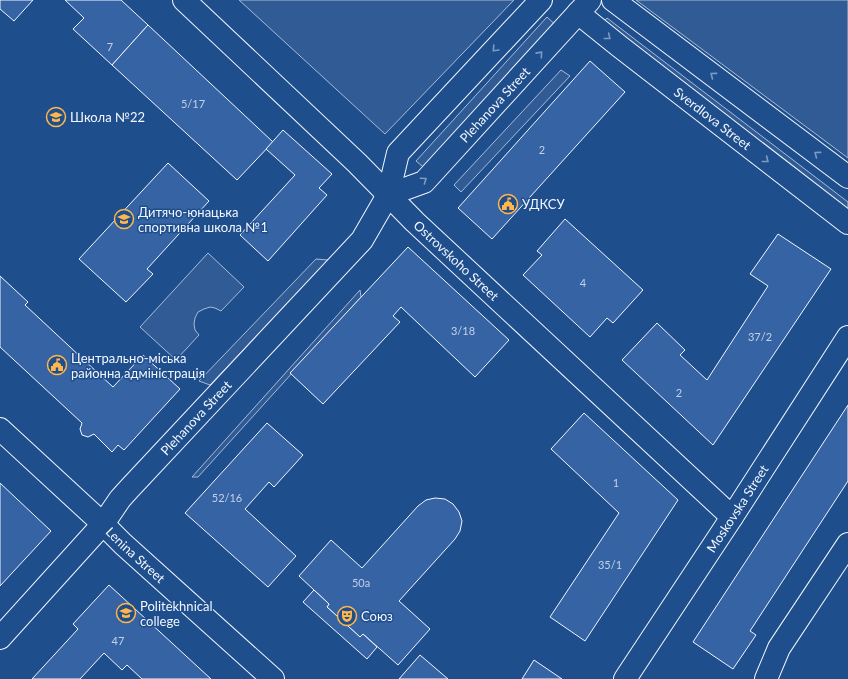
<svg xmlns="http://www.w3.org/2000/svg" width="848" height="679" font-family="Lato,sans-serif">
	<style>
		.built { fill: #305b95; stroke: #a8bbd7 }
		.building { fill: #3563a3; stroke: #f2f6ff }
		.lines { fill: none; stroke-linecap: round; stroke-linejoin: round }
		.minor-casing { stroke: #f2f6ff; stroke-width: 24 }
		.major-casing { stroke: #f2f6ff; stroke-width: 24 }
		.minor { stroke: #1f4e8c; stroke-width: 22 }
		.major { stroke: #1f4e8c; stroke-width: 22 }
		.oneway { stroke: #7e9ac0 }
		.labels { text-anchor: middle; stroke-width: 3; stroke-linejoin: round; paint-order: stroke }
		.number-label { font-size: 11px; fill: #c3d1e8 }
		.street-label { font-size: 13px; fill: #f2f6ff; stroke: #1f4e8c }
		.poi-label { font-size: 13px; fill: #f2f6ff; stroke: #1f4e8c; text-anchor: start }
	</style>
	<rect width="100%" height="100%" fill="#1f4e8c"/>
	<g class="built">
		<path d="M239,0h275l-129,134z"/>
		<path d="M636,0h212v158z"/>
		<path d="M547,17l12,11 -131,143 -12,-10z"/>
		<path d="M607,18l241,184v17l-248,-193z"/>
		<path d="M561,70l9,6 -109,116 -7,-7z"/>
		<path d="M208,253l36,34 -23,24 -6,-3 -5,-1 -6,2 -6,3 -3,6 -1,6 1,6 4,5 -23,25 -36,-33z"/>
		<path d="M316,259l12,1 -118,125 -11,-4z"/>
		<path d="M360,290l1,7 -163,180h-6z"/>
	</g>
	<g class="building">
		<path d="M0,0h33l-19,21 -14,-12z"/>
		<path d="M65,0h56l27,25 -36,40 -39,-36 11,-11z"/>
		<path d="M148,25l125,117 -36,38 -125,-115z"/>
		<path d="M590,61l35,31 -133,147 -34,-31z"/>
		<path d="M283,130l49,44 -13,14 8,7 -59,66 -28,-26 55,-60 -29,-26z"/>
		<path d="M168,163l41,38 -62,68 6,5 -27,28 -47,-43z"/>
		<path d="M565,219l78,71 -30,33 -6,-5 -17,19 -67,-62 19,-20 -5,-4z"/>
		<path d="M778,234l53,35 -118,176 -91,-85 35,-37 28,27 -5,5 27,25 61,-94 -18,-12z"/>
		<path d="M408,247l101,93 -34,37 -74,-70 -8,9 7,6 -77,82 -33,-31z"/>
		<path d="M0,276l28,26 -3,3 88,82 30,-32 37,34 -56,61 -6,-5 -6,7 -18,-18 -6,3 -6,-2 -2,-6 2,-6 -82,-76z"/>
		<path d="M848,405v76l-98,150 6,4 -23,34 -40,-27z"/>
		<path d="M584,413l94,87 -93,141 -35,-24 69,-104 -68,-64z"/>
		<path d="M267,423l36,32 -29,32 -5,-5 -24,27 51,47 -28,31 -83,-74z"/>
		<path d="M0,483l51,48 -51,55z"/>
		<path d="M435,498l10,1 8,5 6,8 3,9 -2,10 -5,8 -56,62 31,28 -32,36 -35,-31 -3,3 -33,-30 2,-3 -30,-28 32,-36 31,28 56,-62 8,-6z"/>
		<path d="M109,585l102,94h-69l-15,-14 -5,5 -18,-17 -24,26h-48l46,-50 -5,-5z"/>
		<path d="M314,590l15,14 -2,3 33,30 3,-3 14,13 -10,12 -64,-57z"/>
		<path d="M420,655l28,24h-49z"/>
		<path d="M534,660l28,19h-40z"/>
	</g>
	<g class="lines">
		<defs>
			<g id="minor">
				<path id="s1" d="M184,0l173,163 58,59 317,295"/>
				<path d="M613,0l235,177"/>
				<path id="s2" d="M578,13l41,33 229,177"/>
				<path id="s3" d="M388,195l36,-13 166,-182"/>
				<path id="s4" d="M0,638l103,-114 17,-25 9,-10 233,-249 26,-45 10,-42 143,-153"/>
				<path d="M766,679l13,-31 69,-104"/>
			</g>
			<g id="major">
				<path id="s5" d="M0,429l103,95 20,20 150,135"/>
				<path id="s6" d="M625,679l107,-162 116,-180"/>
			</g>
		</defs>
		<use href="#minor" class="minor-casing"/>
		<use href="#major" class="major-casing"/>
		<use href="#minor" class="minor"/>
		<use href="#major" class="major"/>
	</g>
	<defs><path id="oneway-chevron" d="M-2-3.5L2.5 0L-2 3.5" fill="none" stroke-width="1.6" stroke-linecap="round" stroke-linejoin="round"/></defs>
	<g class="oneway">
		<use href="#oneway-chevron" transform="translate(608 37) rotate(39)"/>
		<use href="#oneway-chevron" transform="translate(495 49) rotate(133)"/>
		<use href="#oneway-chevron" transform="translate(540 54) rotate(-48)"/>
		<use href="#oneway-chevron" transform="translate(713 75) rotate(-143)"/>
		<use href="#oneway-chevron" transform="translate(817 154) rotate(-143)"/>
		<use href="#oneway-chevron" transform="translate(766 160) rotate(38)"/>
		<use href="#oneway-chevron" transform="translate(424 180) rotate(-35)"/>
	</g>
	<defs>
		<symbol id="school-ring" viewBox="-11 -11 22 22"><circle r="9.5" fill="#1f4e8c" stroke="#ffb74d" stroke-width="1.5"/><path d="M0-5L7-2L0 1L-7-2ZM-4 1L0 2.5L4 1V4Q0 6-4 4Z" fill="#ffb74d"/></symbol>
		<symbol id="civic-ring" viewBox="-11 -11 22 22"><circle r="9.5" fill="#1f4e8c" stroke="#ffb74d" stroke-width="1.5"/><path d="M-.6-6.5H3V-4.5H.6V-3L4-1V1h2V6H-6V1h2V-1L-.6-3ZM-1.2 2.5V6h2.4V2.5Z" fill="#ffb74d"/></symbol>
		<symbol id="university-ring" viewBox="-11 -11 22 22"><circle r="9.5" fill="#1f4e8c" stroke="#ffb74d" stroke-width="1.5"/><path d="M0-5L7-2L0 1L-7-2ZM-4 1L0 2.5L4 1V4Q0 6-4 4Z" fill="#ffb74d"/></symbol>
		<symbol id="theatre-ring" viewBox="-11 -11 22 22"><circle r="9.5" fill="#1f4e8c" stroke="#ffb74d" stroke-width="1.5"/><path d="M-5-5.5Q0-4 5-5.5V0Q5 5 0 6Q-5 5-5 0ZM-3.3-2.5H-1v1.5H-3.3ZM1-2.5H3.3v1.5H1ZM-2.8 1Q0 5.5 2.8 1Z" fill="#ffb74d"/></symbol>
	</defs>
	<g fill-rule="evenodd">
		<use href="#school-ring" x="45" y="106" width="22" height="22"/>
		<use href="#civic-ring" x="497" y="193" width="22" height="22"/>
		<use href="#school-ring" x="113" y="208" width="22" height="22"/>
		<use href="#civic-ring" x="46" y="354" width="22" height="22"/>
		<use href="#university-ring" x="115" y="602" width="22" height="22"/>
		<use href="#theatre-ring" x="336" y="605" width="22" height="22"/>
	</g>
	<g class="labels">
		<g class="number-label">
			<text x="110" y="51">7</text>
			<text x="193" y="108">5/17</text>
			<text x="542" y="154">2</text>
			<text x="583" y="287">4</text>
			<text x="463" y="335">3/18</text>
			<text x="760" y="341">37/2</text>
			<text x="679" y="397">2</text>
			<text x="616" y="487">1</text>
			<text x="227" y="502">52/16</text>
			<text x="610" y="569">35/1</text>
			<text x="361" y="587">50а</text>
			<text x="118" y="645">47</text>
		</g>
		<g class="street-label">
			<text dy="5" stroke="none"><textPath href="#s3" startOffset="143">Plehanova Street</textPath></text>
			<text dy="5" stroke="none"><textPath href="#s2" startOffset="171">Sverdlova Street</textPath></text>
			<text dy="5" stroke="none"><textPath href="#s1" startOffset="377">Ostrovskoho Street</textPath></text>
			<text dy="5" stroke="none"><textPath href="#s4" startOffset="295">Plehanova Street</textPath></text>
			<text dy="5" stroke="none"><textPath href="#s6" startOffset="204">Moskovska Street</textPath></text>
			<text dy="5" stroke="none"><textPath href="#s5" startOffset="185">Lenina Street</textPath></text>
		</g>
		<g class="poi-label">
			<text x="70" y="122">Школа №22</text>
			<text x="522" y="209">УДКСУ</text>
			<text x="138" y="217">Дитячо-юнацька<tspan x="138" dy="15">спортивна школа №1</tspan></text>
			<text x="71" y="363">Центрально-міська<tspan x="71" dy="15">районна адміністрація</tspan></text>
			<text x="140" y="611">Politekhnical<tspan x="140" dy="15">college</tspan></text>
			<text x="361" y="621">Союз</text>
		</g>
	</g>
</svg>
